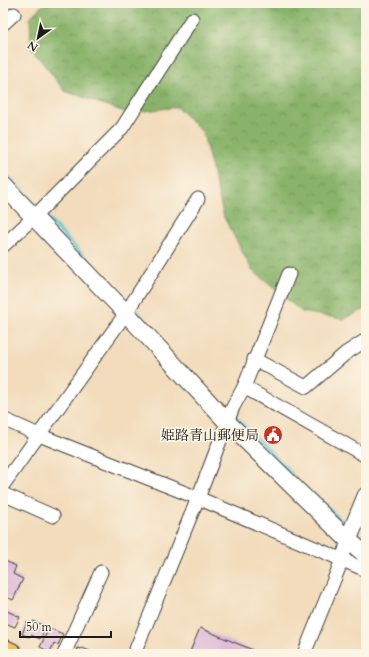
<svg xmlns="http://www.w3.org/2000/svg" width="369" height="657" font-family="Cardo,'Noto Serif JP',serif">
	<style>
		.forest { fill: url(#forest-crowns); stroke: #526844 }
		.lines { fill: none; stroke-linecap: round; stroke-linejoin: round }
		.stream { stroke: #5dc9d6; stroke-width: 3.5 }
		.building { fill: #dcb5d7 }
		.minor-casing { stroke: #3c3934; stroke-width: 15 }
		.tertiary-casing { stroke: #3c3934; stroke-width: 19 }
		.trunk-casing { stroke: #3c3934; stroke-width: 24 }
		.minor { stroke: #fff; stroke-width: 13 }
		.tertiary { stroke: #fff; stroke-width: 17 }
		.trunk { stroke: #f1c369; stroke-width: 22 }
		.labels { text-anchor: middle; stroke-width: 3.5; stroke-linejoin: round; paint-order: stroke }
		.poi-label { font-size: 14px; fill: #1c1c1c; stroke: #fcf5e5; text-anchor: end }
	</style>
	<defs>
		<pattern id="forest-crowns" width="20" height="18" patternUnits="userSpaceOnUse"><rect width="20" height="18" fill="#89b36b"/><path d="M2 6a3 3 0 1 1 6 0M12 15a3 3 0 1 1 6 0" fill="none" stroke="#6f9157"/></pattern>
	</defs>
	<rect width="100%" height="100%" fill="#fcf5e5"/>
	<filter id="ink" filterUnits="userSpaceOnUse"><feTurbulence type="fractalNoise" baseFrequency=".025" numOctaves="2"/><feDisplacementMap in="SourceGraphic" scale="8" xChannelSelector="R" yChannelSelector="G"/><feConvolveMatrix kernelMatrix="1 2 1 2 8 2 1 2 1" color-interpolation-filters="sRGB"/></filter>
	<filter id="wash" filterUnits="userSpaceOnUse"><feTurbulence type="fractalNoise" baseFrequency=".012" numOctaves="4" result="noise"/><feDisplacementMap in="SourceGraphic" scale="16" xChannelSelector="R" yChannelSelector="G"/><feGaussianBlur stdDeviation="0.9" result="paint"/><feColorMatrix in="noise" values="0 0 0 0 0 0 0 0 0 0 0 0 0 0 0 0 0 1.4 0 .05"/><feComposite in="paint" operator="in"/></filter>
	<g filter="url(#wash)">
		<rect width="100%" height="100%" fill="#f2dcbc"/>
		<path class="forest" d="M45,3h321v306l-24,10 -40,-7 -50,-42 -28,-53 -21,-84 -26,-26 -49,6 -63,-22 -34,-43 -1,-31z"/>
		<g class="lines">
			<g class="stream">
				<path d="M3,172l35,36"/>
				<path d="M42,213l86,89"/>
				<path d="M133,308l15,16"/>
				<path d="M233,415l58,58"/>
				<path d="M314,495l25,24 9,7"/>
				<path d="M356,532l10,8"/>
			</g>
		</g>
		<g id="blocks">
			<g class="building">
				<path d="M3,560l13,6 -3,8 10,5 -10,21 -10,-5z"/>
				<path d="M3,605l4,2 -2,3 15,7 -5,10 -12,-5z"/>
				<path d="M33,621l13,6 -6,12 -9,-4 -2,2 -7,-3 5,-12 5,2z"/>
				<path d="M49,628l14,6 -5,11 -4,-2 -4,9 -10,-5z"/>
				<path d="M200,628l53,22 -1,4h-63z"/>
				<path d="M78,648l3,1 1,-1 8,3 -1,3h-13z"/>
			</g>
		</g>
	</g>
	<g filter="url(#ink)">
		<use href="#blocks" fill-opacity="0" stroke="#3c3934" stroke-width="1"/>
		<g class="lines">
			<defs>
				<g id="minor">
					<path d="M3,24l11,-10"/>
					<path d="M3,246l31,-29 88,-89 70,-109"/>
					<path d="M254,359l52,28 40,-34 20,-13"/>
					<path d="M244,387l122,69"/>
					<path d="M3,419l36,16 159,63 168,72"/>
					<path d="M3,485l123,-172 72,-114"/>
					<path d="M3,494l50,22"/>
					<path d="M64,654l37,-82"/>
					<path d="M134,654l64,-156 35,-91 11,-20 45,-113"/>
					<path d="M304,654l38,-94 6,-20"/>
				</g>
				<g id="tertiary">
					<path d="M3,185l123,128 102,110 120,117 18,15"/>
					<path d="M348,540l18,-44"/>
				</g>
				<path id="trunk" d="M3,650l8,4"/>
			</defs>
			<use href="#minor" class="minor-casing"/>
			<use href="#tertiary" class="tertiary-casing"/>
			<use href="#trunk" class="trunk-casing"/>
			<use href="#minor" class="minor"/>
			<use href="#tertiary" class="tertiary"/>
			<use href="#trunk" class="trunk"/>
		</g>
	</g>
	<defs>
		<symbol id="civic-disc" viewBox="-11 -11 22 22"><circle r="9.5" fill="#c8321e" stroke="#fcf5e5"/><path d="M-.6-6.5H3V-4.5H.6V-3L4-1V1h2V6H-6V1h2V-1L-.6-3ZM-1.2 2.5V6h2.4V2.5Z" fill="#fff"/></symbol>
	</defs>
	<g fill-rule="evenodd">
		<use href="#civic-disc" x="262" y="424" width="22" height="22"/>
	</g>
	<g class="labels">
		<g class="poi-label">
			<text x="259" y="440">姫路青山郵便局</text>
		</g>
	</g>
	<rect width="369" height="657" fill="none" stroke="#fcf5e5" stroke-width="16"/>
	<g transform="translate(38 38) rotate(213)" stroke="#fcf5e5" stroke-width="3" paint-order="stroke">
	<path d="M0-3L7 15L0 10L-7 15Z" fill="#1c1c1c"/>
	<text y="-6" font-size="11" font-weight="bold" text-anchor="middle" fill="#1c1c1c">N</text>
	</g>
	<path d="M20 631v6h91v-6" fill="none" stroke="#1c1c1c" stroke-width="2"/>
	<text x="26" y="631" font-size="12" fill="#1c1c1c" stroke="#fcf5e5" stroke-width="3" paint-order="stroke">50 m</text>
</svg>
